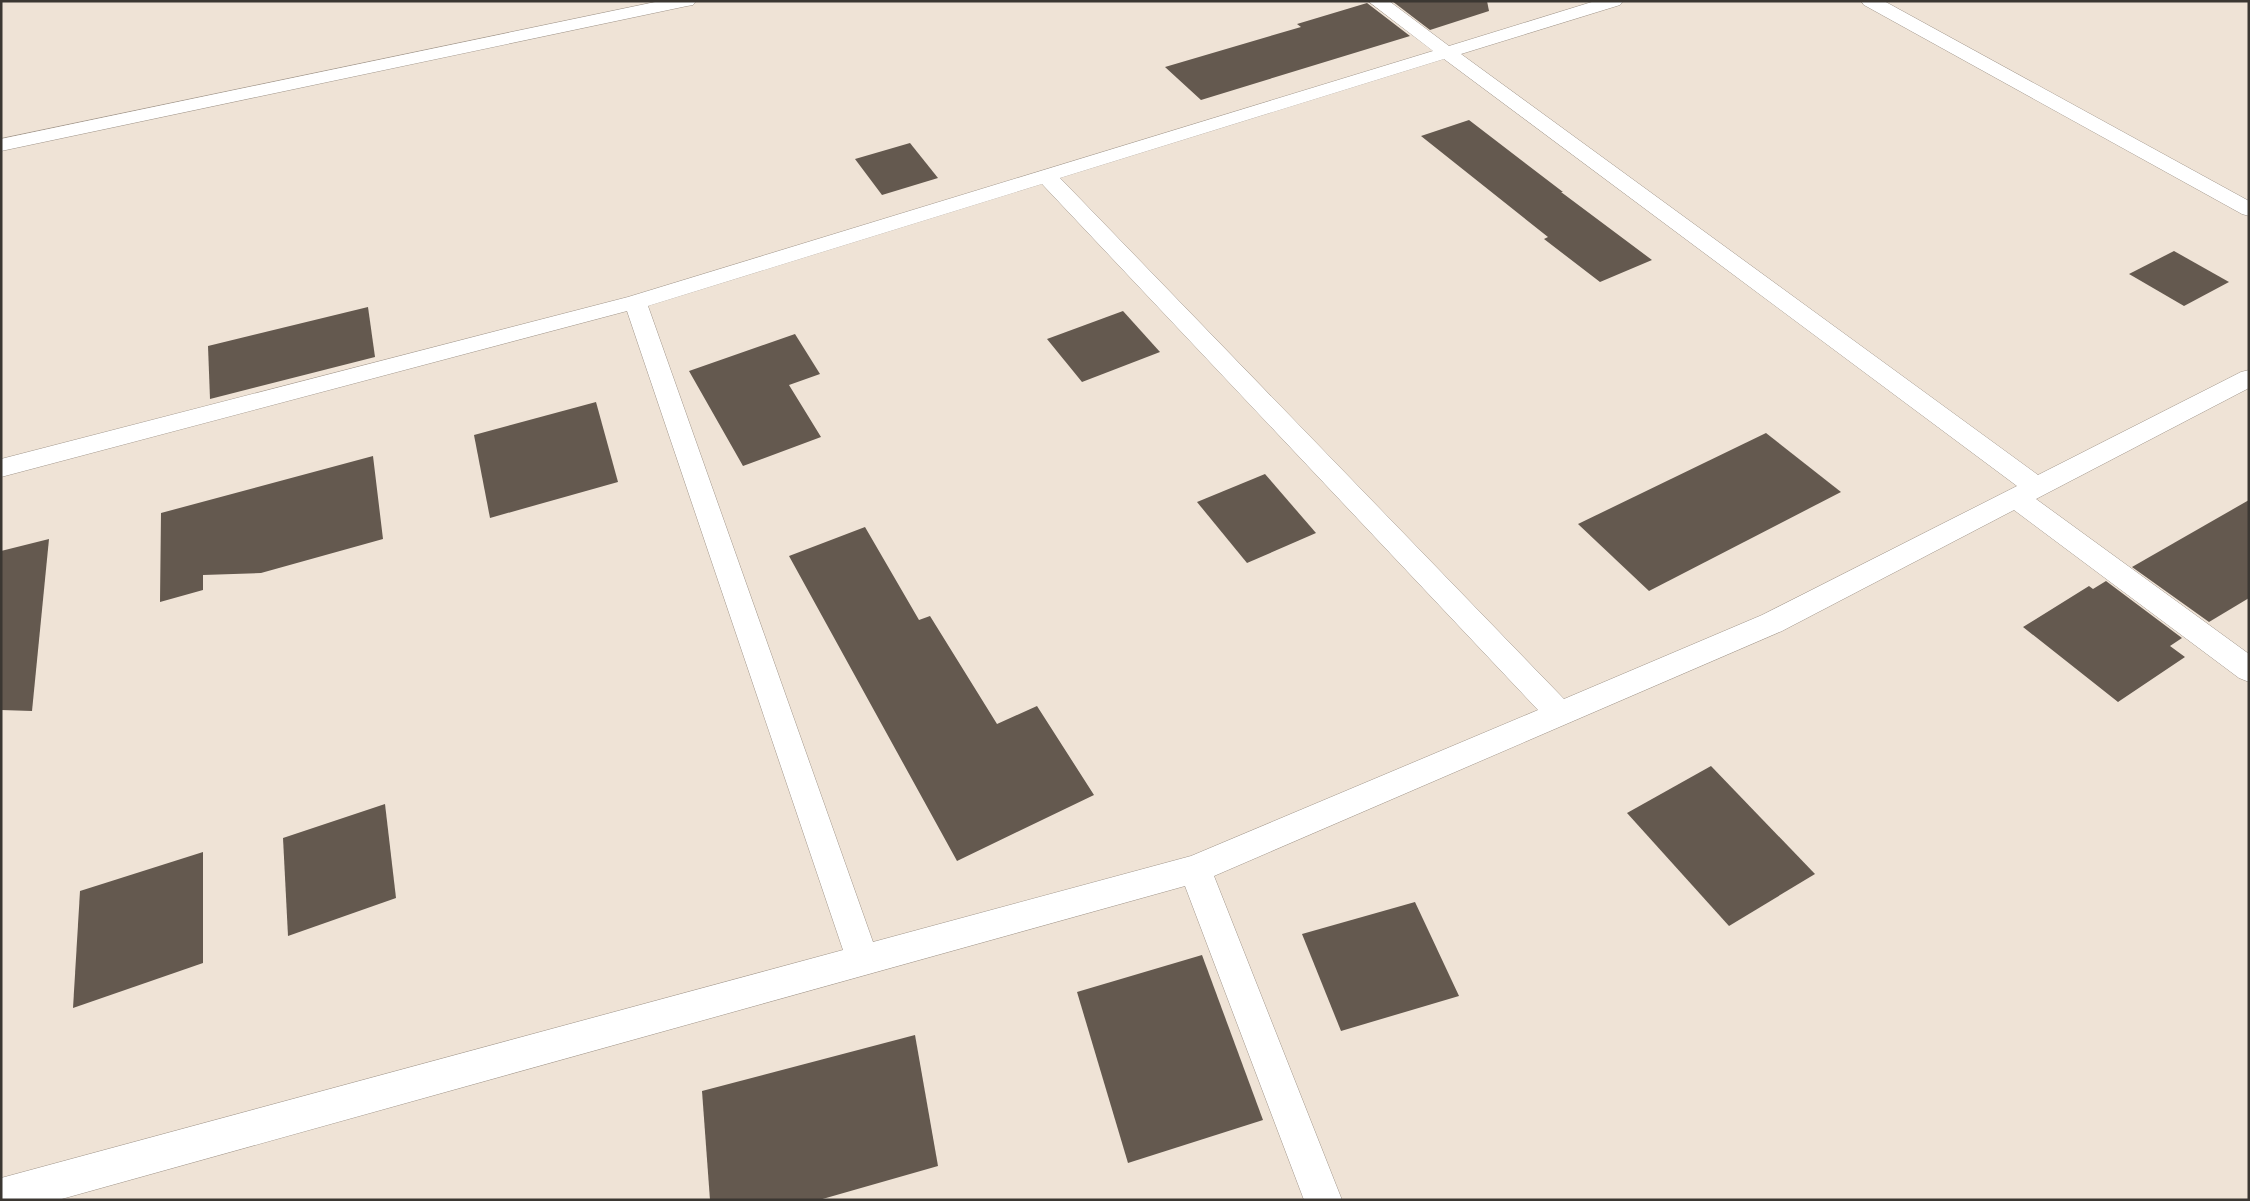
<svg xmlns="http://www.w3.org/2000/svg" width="2250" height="1201" font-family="'Work Sans',sans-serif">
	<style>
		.building { fill: #64594f }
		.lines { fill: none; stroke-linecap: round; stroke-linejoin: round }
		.minor-casing { stroke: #a1968b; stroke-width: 1 }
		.minor { fill: #fff; fill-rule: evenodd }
	</style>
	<rect width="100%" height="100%" fill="#efe3d6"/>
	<g class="building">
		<path d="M1392,1h95l2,10 -59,19z"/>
		<path d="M1367,3l43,33 -209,64 -36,-33 136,-40 -4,-3z"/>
		<path d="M1469,120l94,72h-2l91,68 -52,22 -56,-43 4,-2 -127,-101z"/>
		<path d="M910,143l28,35 -56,17 -27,-36z"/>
		<path d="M2174,251l55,31 -45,24 -55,-32z"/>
		<path d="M368,307l7,50 -165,42 -2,-53z"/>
		<path d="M1123,311l37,41 -78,30 -35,-43z"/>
		<path d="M795,334l25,40 -31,11 32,52 -78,29 -54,-95z"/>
		<path d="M596,402l22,80 -128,36 -16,-83z"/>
		<path d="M1766,433l75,59 -192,99 -71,-67z"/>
		<path d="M373,456l10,83 -122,34 -58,2v15l-43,12 1,-89z"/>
		<path d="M1265,474l51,59 -69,30 -50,-61z"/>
		<path d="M2249,500v98l-40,24 -77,-55z"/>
		<path d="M865,527l54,93 11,-4 67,108 40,-18 57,89 -137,66 -168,-305z"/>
		<path d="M49,539l-17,172 -31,-1v-159z"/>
		<path d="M2106,581l76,57 -12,8 15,11 -67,45 -95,-75 66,-41 4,3z"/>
		<path d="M1711,766l104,108 -86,52 -102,-113z"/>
		<path d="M385,804l11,94 -108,38 -5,-98z"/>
		<path d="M203,852v111l-130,45 7,-117z"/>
		<path d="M1415,902l44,94 -118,35 -39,-97z"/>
		<path d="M1202,955l61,165 -135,43 -51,-171z"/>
		<path d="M915,1035l23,131 -119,34h-109l-8,-109z"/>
	</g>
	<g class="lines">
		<defs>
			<g id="minor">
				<path d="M660,1h36l-3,4 -6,1 -686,145v-12z"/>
				<path d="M1368,1h21l60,45 146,-45h28l-3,4 -159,49 577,421 203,-103 8,-2v18l-213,111 213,155v28l-10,-4 -225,-168 -232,121 -568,245 128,324h-38l-119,-314 -1127,314h-57v-22l842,-228 -216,-639 -626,166v-18l627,-162 805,-246zM1444,59l573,427 -255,129 -198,84 -504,-521zM1042,184l496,526 -347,146 -318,86 -225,-636z"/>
				<path d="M1861,1h23l365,200v15l-7,-2 -378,-209z"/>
			</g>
		</defs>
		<use href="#minor" class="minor-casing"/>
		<use href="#minor" class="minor"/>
	</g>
	<rect width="2250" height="1201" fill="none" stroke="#3b3732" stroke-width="5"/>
</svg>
